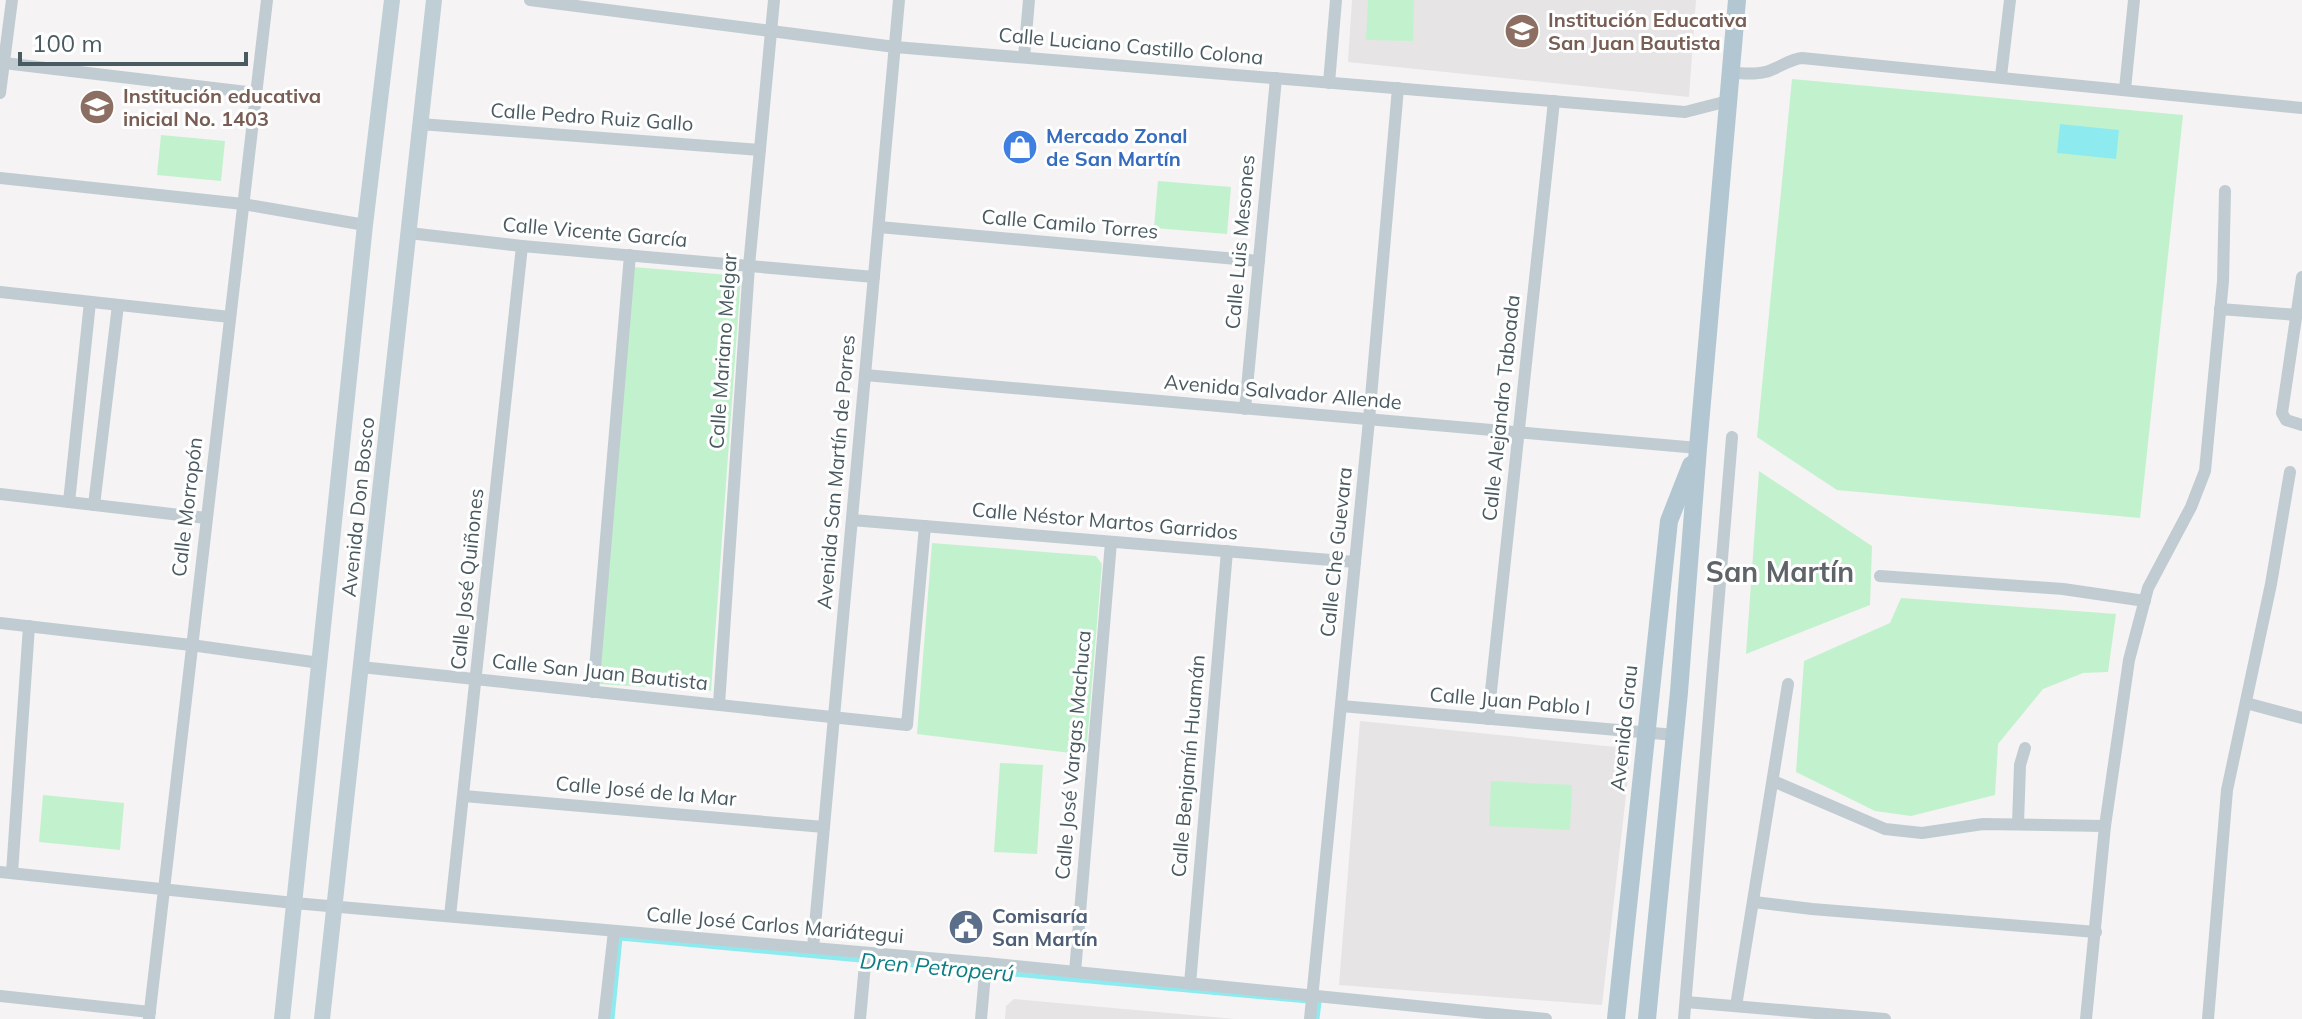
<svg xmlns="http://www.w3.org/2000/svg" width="2302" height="1019" font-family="Mulish,sans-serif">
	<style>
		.education { fill: #e6e4e5 }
		.green { fill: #c2f2cd }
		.water { fill: #8debf0 }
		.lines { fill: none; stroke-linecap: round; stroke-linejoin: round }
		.stream { stroke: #8debf0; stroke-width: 5 }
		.street { stroke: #c0ccd2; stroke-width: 12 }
		.secondary { stroke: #c0ced6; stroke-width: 16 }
		.primary { stroke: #b2c7d1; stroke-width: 18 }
		.labels { text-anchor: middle; stroke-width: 6; stroke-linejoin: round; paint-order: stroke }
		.education-label { font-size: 20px; font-weight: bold; fill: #785e54; stroke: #fff; text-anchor: start }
		.street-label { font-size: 20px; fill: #495a61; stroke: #fff }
		.shop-label { font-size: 20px; font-weight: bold; fill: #366cbe; stroke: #fff; text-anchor: start }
		.service-label { font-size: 20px; font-weight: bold; fill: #4e5e75; stroke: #fff; text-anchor: start }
		.water-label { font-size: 22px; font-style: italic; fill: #0a7e84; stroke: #fff }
		.district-label { font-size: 28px; font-weight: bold; fill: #5f6468; stroke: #fff }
	</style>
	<rect width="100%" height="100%" fill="#f5f3f3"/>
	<g class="education">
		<path d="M1352,0h344l-7,97 -341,-35z"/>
		<path d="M1360,721l256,26 14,13 -28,245 -263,-20z"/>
		<path d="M1014,999l221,20h-230l1,-13z"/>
	</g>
	<g class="green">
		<path d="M1368,0h46l-1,41 -47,-1z"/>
		<path d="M1792,79l391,36 -43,403 -303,-28 -80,-53z"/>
		<path d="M161,135l64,6 -4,40 -64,-6z"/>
		<path d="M1158,181l73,6 -4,47 -73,-6z"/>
		<path d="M633,267l108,9 -30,415 -112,-7z"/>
		<path d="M1759,471l113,75 -2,59 -124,49z"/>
		<path d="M932,543l164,13 6,8 -16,191 -169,-21z"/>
		<path d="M1901,598l215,16 -8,58 -25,1 -40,16 -45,55 -3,51 -84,21 -36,-5 -79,-39 8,-111 86,-38z"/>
		<path d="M1000,763l43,2 -6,89 -43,-2z"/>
		<path d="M1491,781l81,4 -2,45 -81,-4z"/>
		<path d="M43,795l81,8 -4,47 -81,-8z"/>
	</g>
	<path class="water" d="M2060,124l59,6 -3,29 -59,-6z"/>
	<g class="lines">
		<path class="stream" d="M612,1019l8,-81 699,64 -2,17"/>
		<g class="street">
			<path d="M530,0l365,47 790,65 43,-11"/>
			<path d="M1024,57l5,-57"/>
			<path d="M4,63l252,30"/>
			<path d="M1731,73c11,0 23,2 34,-1 13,-3 24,-13 37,-14l500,50"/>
			<path d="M2001,76l9,-76"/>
			<path d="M1329,83l7,-83"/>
			<path d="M2125,89l9,-89"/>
			<path d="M0,93l12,-93"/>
			<path d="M420,124l340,26"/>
			<path d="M0,178l243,26 122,21"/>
			<path d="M879,227l380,34"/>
			<path d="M409,233l113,13 352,31"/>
			<path d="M2302,277l-20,136 4,7 16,5"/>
			<path d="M0,292l230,25"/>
			<path d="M2220,309l77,6"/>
			<path d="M865,375l833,73"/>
			<path d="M1245,409l31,-331"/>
			<path d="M0,494l206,24"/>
			<path d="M69,502l21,-200"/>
			<path d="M94,505l24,-200"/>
			<path d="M852,520l503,42"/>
			<path d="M1880,576l183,13 82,12"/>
			<path d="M0,623l191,22 129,18"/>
			<path d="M361,667l546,58 18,-199"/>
			<path d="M593,692l37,-437"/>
			<path d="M2246,703l56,15"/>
			<path d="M719,704l30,-438 25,-266"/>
			<path d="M1341,706l334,29"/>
			<path d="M1488,719l66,-618"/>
			<path d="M1773,781l112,48 37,4 61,-9 122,2"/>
			<path d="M464,796l360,31"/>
			<path d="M2018,824l2,-59 5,-17"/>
			<path d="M0,872l294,31 692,60 560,56"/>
			<path d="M12,873l17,-247"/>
			<path d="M1754,902l58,7 284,23"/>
			<path d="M450,916l72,-670"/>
			<path d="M813,948l86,-948"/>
			<path d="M1075,972l36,-430"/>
			<path d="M1190,984l37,-433"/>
			<path d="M0,996l150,16"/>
			<path d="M1686,1002l199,17"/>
			<path d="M1736,1006l52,-322"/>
			<path d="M149,1019l118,-1019"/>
			<path d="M604,1019l10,-88"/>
			<path d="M860,1019l6,-66"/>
			<path d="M981,1019l5,-56"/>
			<path d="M1310,1019l59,-599 29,-332"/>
			<path d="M1684,1019l48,-582"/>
			<path d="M2086,1019l19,-193 24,-166 19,-72 43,-81 14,-36 18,-190 2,-90"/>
			<path d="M2208,1019l19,-229 44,-206 19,-112"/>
		</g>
		<g class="secondary">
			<path d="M282,1019l83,-794 27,-225"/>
			<path d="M322,1019l112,-1019"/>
		</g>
		<g class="primary">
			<path d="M1616,1019l53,-498 22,-56"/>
			<path d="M1647,1019l32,-327 19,-244 39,-448"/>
		</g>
	</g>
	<defs>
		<symbol id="school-disc" viewBox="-11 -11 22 22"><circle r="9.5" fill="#8d6e63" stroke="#fff"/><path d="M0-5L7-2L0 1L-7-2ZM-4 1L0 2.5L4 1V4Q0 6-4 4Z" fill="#fff"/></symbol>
		<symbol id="shop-disc" viewBox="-11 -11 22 22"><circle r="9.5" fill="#3f7fe0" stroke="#fff"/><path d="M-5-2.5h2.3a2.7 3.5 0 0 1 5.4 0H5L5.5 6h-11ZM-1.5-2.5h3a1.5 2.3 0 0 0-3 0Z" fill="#fff"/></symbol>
		<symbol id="civic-disc" viewBox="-11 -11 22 22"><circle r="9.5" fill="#5c6f8a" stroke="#fff"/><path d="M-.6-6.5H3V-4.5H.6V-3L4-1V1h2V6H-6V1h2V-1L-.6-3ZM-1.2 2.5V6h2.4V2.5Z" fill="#fff"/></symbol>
	</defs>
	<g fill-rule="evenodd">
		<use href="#school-disc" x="1502" y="11" width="40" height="40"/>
		<use href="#school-disc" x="77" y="87" width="40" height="40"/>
		<use href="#shop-disc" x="1000" y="127" width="40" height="40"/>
		<use href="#civic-disc" x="946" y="907" width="40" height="40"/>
	</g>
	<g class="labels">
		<g class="education-label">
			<text x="1548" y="27">Institución Educativa<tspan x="1548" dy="23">San Juan Bautista</tspan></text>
			<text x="123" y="103">Institución educativa<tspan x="123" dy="23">inicial No. 1403</tspan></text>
		</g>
		<g class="street-label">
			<text transform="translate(1131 46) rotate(5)" y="7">Calle Luciano Castillo Colona</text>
			<text transform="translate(592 117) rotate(4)" y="7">Calle Pedro Ruiz Gallo</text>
			<text transform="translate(1070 224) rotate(5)" y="7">Calle Camilo Torres</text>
			<text transform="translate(595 232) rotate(5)" y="7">Calle Vicente García</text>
			<text transform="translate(1240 242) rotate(-85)" y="7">Calle Luis Mesones</text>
			<text transform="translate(723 351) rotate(-86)" y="7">Calle Mariano Melgar</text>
			<text transform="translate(1283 392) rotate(5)" y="7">Avenida Salvador Allende</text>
			<text transform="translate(1501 408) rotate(-84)" y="7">Calle Alejandro Taboada</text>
			<text transform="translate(836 472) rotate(-85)" y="7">Avenida San Martín de Porres</text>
			<text transform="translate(187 507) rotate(-83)" y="7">Calle Morropón</text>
			<text transform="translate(358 507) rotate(-84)" y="7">Avenida Don Bosco</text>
			<text transform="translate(1105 521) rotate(5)" y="7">Calle Néstor Martos Garridos</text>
			<text transform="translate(1336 552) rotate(-84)" y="7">Calle Che Guevara</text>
			<text transform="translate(467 579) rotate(-84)" y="7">Calle José Quiñones</text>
			<text transform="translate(600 672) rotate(6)" y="7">Calle San Juan Bautista</text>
			<text transform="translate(1510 701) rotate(5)" y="7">Calle Juan Pablo I</text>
			<text transform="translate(1624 728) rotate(-84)" y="7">Avenida Grau</text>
			<text transform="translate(1073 755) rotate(-85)" y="7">Calle José Vargas Machuca</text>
			<text transform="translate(1188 766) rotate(-85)" y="7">Calle Benjamín Huamán</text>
			<text transform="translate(646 791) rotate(5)" y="7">Calle José de la Mar</text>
			<text transform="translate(775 925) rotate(5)" y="7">Calle José Carlos Mariátegui</text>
		</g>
		<g class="shop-label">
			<text x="1046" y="143">Mercado Zonal<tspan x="1046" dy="23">de San Martín</tspan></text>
		</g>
		<g class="service-label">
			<text x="992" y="923">Comisaría<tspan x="992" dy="23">San Martín</tspan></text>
		</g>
		<g class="water-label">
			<text transform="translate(937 967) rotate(5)" y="8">Dren Petroperú</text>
		</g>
		<g class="district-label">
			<text x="1780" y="582">San Martín</text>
		</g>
	</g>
	<path d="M20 52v12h226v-12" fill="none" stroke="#495a61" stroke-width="4"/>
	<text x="32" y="52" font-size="24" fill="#495a61" stroke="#ffffff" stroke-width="6" paint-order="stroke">100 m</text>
</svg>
